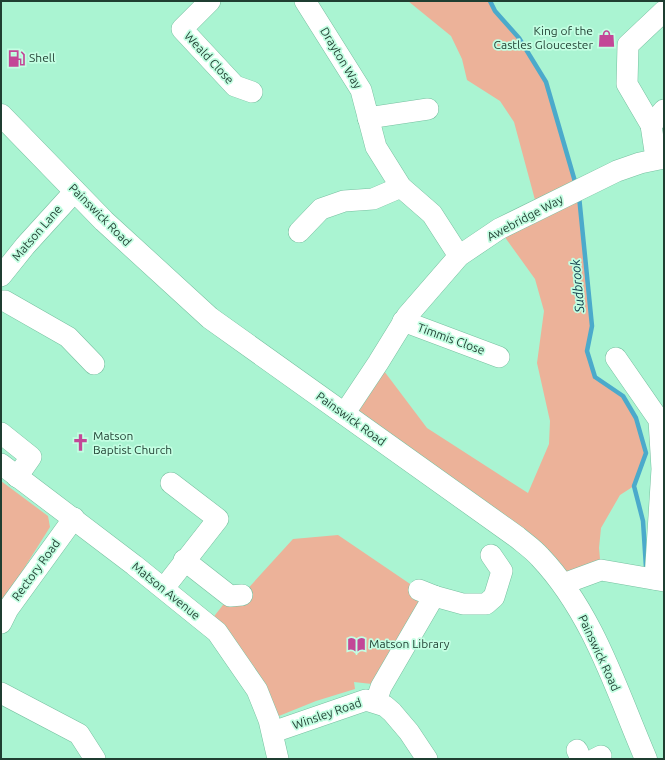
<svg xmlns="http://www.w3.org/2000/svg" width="665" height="760" font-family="Ubuntu,sans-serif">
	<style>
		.green { fill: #ecb299 }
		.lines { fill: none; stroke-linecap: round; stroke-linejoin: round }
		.stream { stroke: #4baacb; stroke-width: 4.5 }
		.minor-casing { stroke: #77c0a0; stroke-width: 22 }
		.major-casing { stroke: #77c0a0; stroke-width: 23 }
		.minor { stroke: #fff; stroke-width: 21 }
		.major { stroke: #fff; stroke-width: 22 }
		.labels { text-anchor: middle; stroke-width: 3.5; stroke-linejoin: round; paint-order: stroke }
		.poi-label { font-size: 12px; fill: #1f3e31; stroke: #c3fee2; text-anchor: start }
		.street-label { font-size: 12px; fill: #1f3e31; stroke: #c3fee2 }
		.water-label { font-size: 13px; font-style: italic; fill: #16404f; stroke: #c3fee2 }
	</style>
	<rect width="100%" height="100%" fill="#aaf4d2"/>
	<g class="green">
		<path d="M408,1h82l5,10 24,27 27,44 34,117 12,127 -5,25 8,26 28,19 13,22 10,35 -12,33 -14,9 -19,33 -2,20 2,22 -28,11 -229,-167 34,-51 49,65 101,65 21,-49 1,-23 -13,-58 7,-52 -9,-32 -36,-50 39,-18 -24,-89 -14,-21 -33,-21 -5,-21 -11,-23z"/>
		<path d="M1,481l47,35 2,11 -49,78z"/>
		<path d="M338,535l81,55 15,6 -62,88 -18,-2 1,7 -39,12 -47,19 -61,-96 22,-28 12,-1 51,-56z"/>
	</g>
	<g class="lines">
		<g class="stream">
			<path d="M490,1l5,10 24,27 27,44 30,103"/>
			<path d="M579,196l13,130 -5,25 8,26 28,19 13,22 10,35 -12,33 9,35 3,46"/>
		</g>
		<defs>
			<g id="minor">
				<path d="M210,1l-28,28 53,57 17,6"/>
				<path d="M305,1l56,89 15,57 25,40 31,27 27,42"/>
				<path d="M368,118l60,-9"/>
				<path d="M651,125l13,-15"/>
				<path d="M656,158l-5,-33 -24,-41 1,-39 36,-34"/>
				<path d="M299,232l22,-23 23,-8 29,-2 28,-12"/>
				<path d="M1,276l24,-30 50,-55"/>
				<path d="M1,301h4l63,36 26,27"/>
				<path d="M403,321l96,36"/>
				<path d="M616,358l43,62 3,49 -7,110"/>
				<path d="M344,414l34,-51 29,-47 52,-60 40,-27 118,-58 23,-8 24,-5"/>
				<path d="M1,433l30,24 -14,20"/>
				<path d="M1,464l133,101 83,67 40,58 12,30 9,39"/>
				<path d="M184,560l46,36 12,-1"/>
				<path d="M563,584l38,-14 63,11"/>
				<path d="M164,588l54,-69 -47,-36"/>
				<path d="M434,596l29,8h23l8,-7 8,-26 -11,-16"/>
				<path d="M1,623l7,-14 66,-91"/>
				<path d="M1,693l78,41 16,25"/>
				<path d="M376,702l5,-15 53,-91 -15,-6"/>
				<path d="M273,732l93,-32 19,6 7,6 17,20 18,27"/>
				<path d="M577,750l4,9"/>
				<path d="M595,759l6,-3"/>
			</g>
			<path id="major" d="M1,115l103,106 106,97 307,219c7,6 16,12 23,20 53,56 76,132 106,202"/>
		</defs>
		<use href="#minor" class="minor-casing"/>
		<use href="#major" class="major-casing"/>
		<use href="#minor" class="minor"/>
		<use href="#major" class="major"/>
	</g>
	<defs>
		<symbol id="shop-bare" viewBox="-9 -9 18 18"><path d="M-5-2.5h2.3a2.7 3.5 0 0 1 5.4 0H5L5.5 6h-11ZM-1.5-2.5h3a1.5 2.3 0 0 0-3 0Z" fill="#c34797" stroke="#c3fee2" stroke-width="2.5" paint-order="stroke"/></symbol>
		<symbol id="fuel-bare" viewBox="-9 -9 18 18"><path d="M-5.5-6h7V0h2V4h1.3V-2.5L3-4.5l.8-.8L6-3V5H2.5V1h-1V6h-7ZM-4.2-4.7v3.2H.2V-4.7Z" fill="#c34797" stroke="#c3fee2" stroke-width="2.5" paint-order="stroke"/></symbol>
		<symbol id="church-bare" viewBox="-9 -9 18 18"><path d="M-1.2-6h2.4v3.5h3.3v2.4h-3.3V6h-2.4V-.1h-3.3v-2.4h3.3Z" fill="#c34797" stroke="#c3fee2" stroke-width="2.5" paint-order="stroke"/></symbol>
		<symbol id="library-bare" viewBox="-9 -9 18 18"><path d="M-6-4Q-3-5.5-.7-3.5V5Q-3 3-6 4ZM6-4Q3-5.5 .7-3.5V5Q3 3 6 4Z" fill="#c34797" stroke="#c3fee2" stroke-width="2.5" paint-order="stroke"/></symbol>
	</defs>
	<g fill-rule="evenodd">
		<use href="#shop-bare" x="594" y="26" width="25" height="25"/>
		<use href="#fuel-bare" x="4" y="46" width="25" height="25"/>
		<use href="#church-bare" x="68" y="430" width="25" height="25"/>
		<use href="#library-bare" x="344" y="632" width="25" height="25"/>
	</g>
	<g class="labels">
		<g class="poi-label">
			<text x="593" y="35" text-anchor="end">King of the<tspan x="593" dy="14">Castles Gloucester</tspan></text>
			<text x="29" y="62">Shell</text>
			<text x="93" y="440">Matson<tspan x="93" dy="14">Baptist Church</tspan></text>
			<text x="369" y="648">Matson Library</text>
		</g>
		<g class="street-label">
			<text transform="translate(209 58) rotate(47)" y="4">Weald Close</text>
			<text transform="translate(341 58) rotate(59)" y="4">Drayton Way</text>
			<text transform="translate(100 215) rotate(45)" y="4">Painswick Road</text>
			<text transform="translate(525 218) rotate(-28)" y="4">Awebridge Way</text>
			<text transform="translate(37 233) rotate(-49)" y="4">Matson Lane</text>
			<text transform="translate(451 339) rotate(20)" y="4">Timmis Close</text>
			<text transform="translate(351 419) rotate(36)" y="4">Painswick Road</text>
			<text transform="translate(36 570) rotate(-54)" y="4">Rectory Road</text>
			<text transform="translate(166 591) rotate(39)" y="4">Matson Avenue</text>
			<text transform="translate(599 653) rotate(65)" y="4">Painswick Road</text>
			<text transform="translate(327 714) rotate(-19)" y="4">Winsley Road</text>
		</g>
		<g class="water-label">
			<text transform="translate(577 286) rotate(-95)" y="5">Sudbrook</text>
		</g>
	</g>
	<rect width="665" height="760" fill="none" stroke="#1f3e31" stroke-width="4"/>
</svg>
